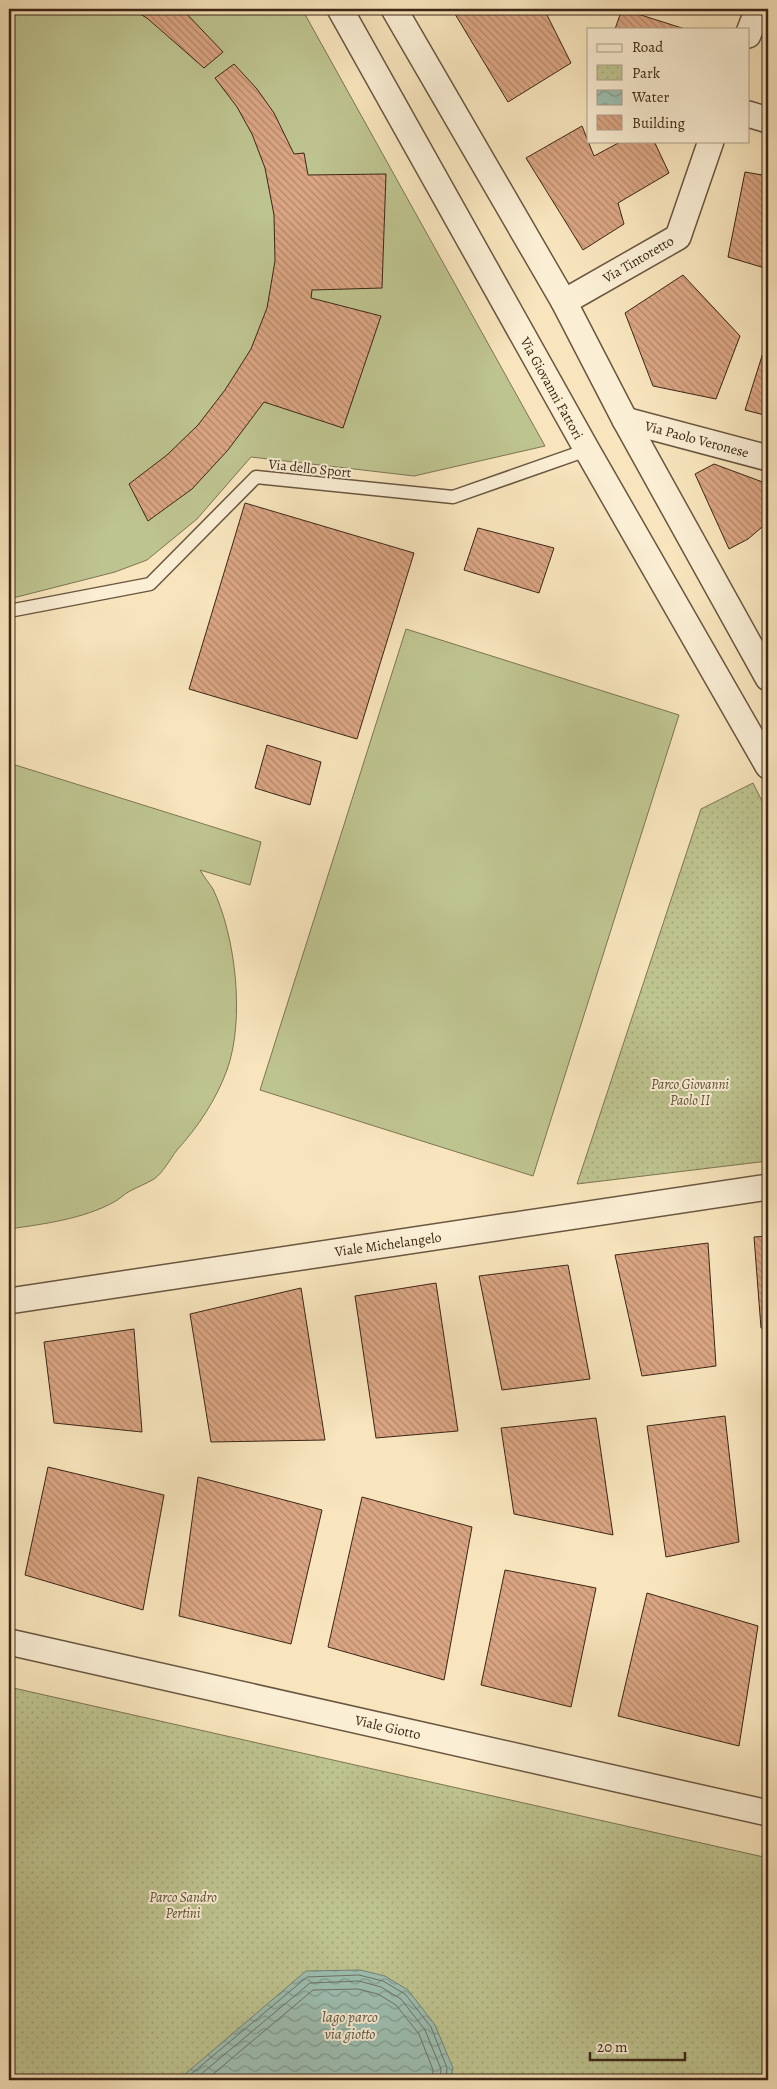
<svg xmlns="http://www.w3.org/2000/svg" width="777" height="2089" font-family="Alegreya,serif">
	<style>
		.park { fill: url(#park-dots); stroke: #7c7553 }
		.garden { fill: #bec490; stroke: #7c7553 }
		.water { fill: url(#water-waves); stroke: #768274 }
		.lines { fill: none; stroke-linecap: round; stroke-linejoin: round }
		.shore { stroke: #6c7264; stroke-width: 1 }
		.building { fill: url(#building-back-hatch); stroke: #3b2616 }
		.lane-casing { stroke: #6a5640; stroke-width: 15 }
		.street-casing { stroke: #6a5640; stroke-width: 28 }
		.lane { stroke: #faeed4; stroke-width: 12 }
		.street { stroke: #faeed4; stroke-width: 25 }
		.labels { text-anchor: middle; stroke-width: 4; stroke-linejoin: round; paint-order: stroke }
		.street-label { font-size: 14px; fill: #3b2616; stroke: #faeed4 }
		.park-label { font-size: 14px; font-style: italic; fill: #5c4e34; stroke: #faeed4 }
		.water-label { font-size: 15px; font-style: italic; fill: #585445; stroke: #faeed4 }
	</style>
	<defs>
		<pattern id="park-dots" width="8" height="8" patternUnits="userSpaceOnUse" patternTransform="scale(1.25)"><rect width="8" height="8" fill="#bec490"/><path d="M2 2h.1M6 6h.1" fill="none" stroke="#a4a87b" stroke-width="1.8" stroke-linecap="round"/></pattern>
		<pattern id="water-waves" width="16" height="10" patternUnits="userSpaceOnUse" patternTransform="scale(1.25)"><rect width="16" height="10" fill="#9dbfb2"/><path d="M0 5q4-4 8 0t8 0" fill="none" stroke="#819b90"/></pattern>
		<pattern id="building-back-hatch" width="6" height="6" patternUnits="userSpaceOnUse" patternTransform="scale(1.25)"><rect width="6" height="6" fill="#daa583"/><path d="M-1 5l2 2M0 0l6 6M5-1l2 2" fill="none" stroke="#b2866a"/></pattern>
	</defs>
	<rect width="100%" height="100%" fill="#f8e5bd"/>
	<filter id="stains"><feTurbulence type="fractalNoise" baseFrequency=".004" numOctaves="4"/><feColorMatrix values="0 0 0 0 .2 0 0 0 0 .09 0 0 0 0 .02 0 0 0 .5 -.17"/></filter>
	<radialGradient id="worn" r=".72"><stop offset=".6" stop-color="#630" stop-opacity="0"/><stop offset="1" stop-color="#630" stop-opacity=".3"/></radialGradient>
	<g class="park">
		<path d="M753,783l15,30v348l-191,23 124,-375z"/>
		<path d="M9,1687l759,171v222h-759z"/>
	</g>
	<g class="garden">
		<path d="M9,9h293l243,437 -131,30 -163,-19 -54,62 -50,41 -32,12 -106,27z"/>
		<path d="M406,629l273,86 -146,461 -273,-86z"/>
		<path d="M9,763l252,79 -11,43 -50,-15c4,7 9,13 13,19 23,48 32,131 14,181 -11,30 -29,57 -50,80 -7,9 -14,23 -23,29 -8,5 -17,8 -24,12 -6,3 -10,8 -16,11 -31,17 -70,22 -105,27z"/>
	</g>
	<path class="water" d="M360,1970l25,6 23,14 27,35 18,43 -3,12h-272l128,-109z"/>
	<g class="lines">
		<g class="shore">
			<path d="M184,2080l123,-103 52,-2 24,6 22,13 26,33 16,41 -1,12"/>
			<path d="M194,2080l116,-97 49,-2 22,6 20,12 24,31 16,39 -1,11"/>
			<path d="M206,2080l107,-90 45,-1 20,5 18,11 23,29 14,36 -1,10"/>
		</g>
	</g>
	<g class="building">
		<path d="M131,9h51l41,43 -19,16 -57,-50z"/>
		<path d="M452,9h92l27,54 -63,39z"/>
		<path d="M622,9l63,20h-70z"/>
		<path d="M234,64l23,25 17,24 20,41 10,-1 4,22 78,-1 -4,114 -70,2 -1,8 70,18 -38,112 -79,-26 -36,48 -36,39 -44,32 -19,-37 38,-29 31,-30 27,-35 26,-41 16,-41 8,-47 -1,-46 -9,-47 -13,-34 -15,-27 -22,-29z"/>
		<path d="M582,126l12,30 28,-15h32l15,32 -51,30 6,21 -41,26 -57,-92z"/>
		<path d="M745,172l23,4v93l-40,-12z"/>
		<path d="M683,275l57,61 -24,63 -63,-13 -28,-73z"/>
		<path d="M767,340h1v76l-23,-6z"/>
		<path d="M714,464l54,20v38l-20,17 -19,10 -34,-75z"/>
		<path d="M245,503l169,50 -57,186 -168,-50z"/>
		<path d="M478,528l76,20 -15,45 -75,-23z"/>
		<path d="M267,745l54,17 -11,43 -55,-17z"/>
		<path d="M768,1236v92h-7l-7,-91z"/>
		<path d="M708,1243l8,123 -74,10 -27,-121z"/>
		<path d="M568,1265l22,114 -88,11 -23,-114z"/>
		<path d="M436,1283l22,148 -82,7 -21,-142z"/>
		<path d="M301,1288l24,152 -114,2 -21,-128z"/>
		<path d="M134,1329l8,103 -88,-9 -10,-81z"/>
		<path d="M766,1361h2v35z"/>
		<path d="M725,1416l14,126 -73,15 -19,-131z"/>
		<path d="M596,1418l17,117 -99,-21 -13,-86z"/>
		<path d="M48,1467l116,28 -21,115 -118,-35z"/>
		<path d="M198,1477l124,33 -31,134 -112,-28z"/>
		<path d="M362,1497l110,30 -28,153 -116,-33z"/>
		<path d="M505,1570l91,18 -25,119 -90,-22z"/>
		<path d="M647,1593l111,33 -19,120 -121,-30z"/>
	</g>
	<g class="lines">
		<defs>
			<path id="lane" d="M9,611l141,-27 106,-107 197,20 134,-47"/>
			<g id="street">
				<path d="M340,9l247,441 181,316"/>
				<path d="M394,9l170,293 61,118 143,258"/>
				<path d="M748,35l10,-26"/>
				<path d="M748,114l20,6"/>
				<path d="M564,302l114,-65 33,-96"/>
				<path d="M625,420l143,38"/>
				<path d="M9,1301l759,-114"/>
				<path d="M9,1642l759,171"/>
			</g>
		</defs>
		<use href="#lane" class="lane-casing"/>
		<use href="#street" class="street-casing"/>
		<use href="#lane" class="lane"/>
		<use href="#street" class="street"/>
	</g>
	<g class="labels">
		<g class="street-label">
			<text transform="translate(638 259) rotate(-30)" y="5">Via Tintoretto</text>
			<text transform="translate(552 388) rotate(61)" y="5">Via Giovanni Fattori</text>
			<text transform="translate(697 439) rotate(15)" y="5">Via Paolo Veronese</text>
			<text transform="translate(310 468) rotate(6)" y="5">Via dello Sport</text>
			<text transform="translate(388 1244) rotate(-8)" y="5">Viale Michelangelo</text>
			<text transform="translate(388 1727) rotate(13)" y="5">Viale Giotto</text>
		</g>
		<g class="park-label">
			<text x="690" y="1089">Parco Giovanni<tspan x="690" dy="16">Paolo II</tspan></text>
			<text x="183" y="1902">Parco Sandro<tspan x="183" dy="16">Pertini</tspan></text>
		</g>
		<g class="water-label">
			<text x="350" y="2022">lago parco<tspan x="350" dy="17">via giotto</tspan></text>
		</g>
	</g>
	<rect width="777" height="2089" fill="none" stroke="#f8e5bd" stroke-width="30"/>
	<rect x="10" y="10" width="757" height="2069" fill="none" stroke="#3b2616" stroke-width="2.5"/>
	<rect x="15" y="15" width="747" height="2059" fill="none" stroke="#3b2616"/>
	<rect x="587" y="28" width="162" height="115" fill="#faeed4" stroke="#ae9e88"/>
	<rect x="597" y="44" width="25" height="8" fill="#faeed4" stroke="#ae9e88"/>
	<text x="632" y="52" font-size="15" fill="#3b2616">Road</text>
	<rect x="597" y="65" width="25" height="15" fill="url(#park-dots)" stroke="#ae9e88"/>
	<text x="632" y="78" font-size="15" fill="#3b2616">Park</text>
	<rect x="597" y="90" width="25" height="15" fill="url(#water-waves)" stroke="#ae9e88"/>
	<text x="632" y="102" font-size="15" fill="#3b2616">Water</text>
	<rect x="597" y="115" width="25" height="15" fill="url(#building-back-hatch)" stroke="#ae9e88"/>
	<text x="632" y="128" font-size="15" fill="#3b2616">Building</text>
	<path d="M590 2052v8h95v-8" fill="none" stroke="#3b2616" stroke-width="2.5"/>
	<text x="597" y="2052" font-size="15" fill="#3b2616" stroke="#faeed4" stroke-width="4" paint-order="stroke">20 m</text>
	<rect width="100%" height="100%" filter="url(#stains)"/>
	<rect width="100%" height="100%" fill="url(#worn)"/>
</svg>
